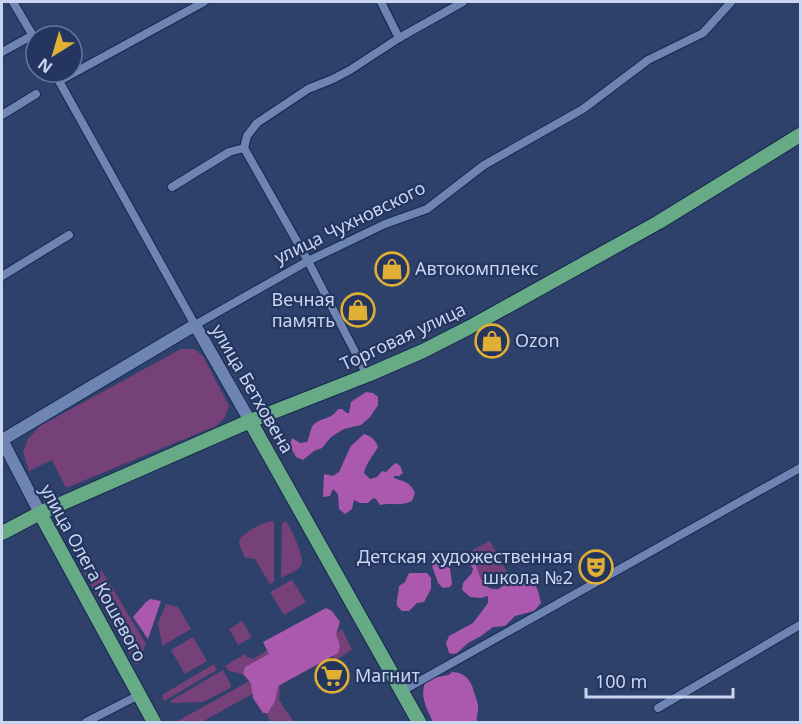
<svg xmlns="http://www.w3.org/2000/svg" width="802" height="724" font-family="'Noto Sans',sans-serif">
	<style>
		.green { fill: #754178 }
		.forest { fill: #ab59af }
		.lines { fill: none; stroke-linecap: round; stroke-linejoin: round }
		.street-casing { stroke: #16264f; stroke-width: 10 }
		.secondary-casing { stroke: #16264f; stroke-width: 14 }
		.primary-casing { stroke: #16264f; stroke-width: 16 }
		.street { stroke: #6e84b3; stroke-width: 8 }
		.secondary { stroke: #6e84b3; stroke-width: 12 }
		.primary { stroke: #66aa86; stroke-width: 14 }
		.labels { text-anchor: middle; stroke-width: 4.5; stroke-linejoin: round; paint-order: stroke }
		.street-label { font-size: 18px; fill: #c9d6f0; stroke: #243660 }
		.poi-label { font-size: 18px; fill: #c9d6f0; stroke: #243660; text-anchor: start }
	</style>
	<rect width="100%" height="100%" fill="#2e416b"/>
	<g class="green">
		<path d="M181,349h13l9,7 26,50 -4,11 -9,9 -150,62 -14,-28 -23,11 -6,-19 5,-13 12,-13z"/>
		<path d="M274,521v61l-4,2 -15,-25 -10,-1 -6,-14 1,-6c10,-8 21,-16 34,-17z"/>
		<path d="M286,521c4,6 20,37 15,44 -3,6 -15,10 -20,13l1,-55z"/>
		<path d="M490,541l19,35 -23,12 -19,-35z"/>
		<path d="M81,562l8,16 13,-7 44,73 -8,20 -2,1 -57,-101z"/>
		<path d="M292,580l14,22 -22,13 -14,-23z"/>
		<path d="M166,604l12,3 13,22 -29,17 -4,-23z"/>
		<path d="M242,621l10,16 -14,8 -9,-16z"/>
		<path d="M342,629l10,21 -17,10 -2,-4 -53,29 -1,15 15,22h-23l-17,-29 -52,29h-26z"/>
		<path d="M286,634l-35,42 -22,-5 -4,-5 20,-12 2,3 6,2 13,-8 2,-6z"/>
		<path d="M193,637l14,24 -22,13 -14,-24z"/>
		<path d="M214,664l3,6 -53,31 -2,-6z"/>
		<path d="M223,670l8,15 -1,3 -27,14 -32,1 -1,-2z"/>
	</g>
	<g class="forest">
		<path d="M366,392l7,1 5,4v8l-8,12 -9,8 -17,4 -13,8 -9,11 -8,3 -11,9 -7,-3 -6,-11 2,-8 8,5 7,-1c2,-4 3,-11 5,-15 6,-10 19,-6 26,-18h4l5,4h2l2,-11z"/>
		<path d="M364,434c8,3 11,5 14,13 -5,9 -12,16 -14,26l6,6 7,-2 5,-6 4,1 7,-7 4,-2 3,3 3,7 -4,3h-5v2c11,4 16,4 21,15l-3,8c-12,6 -19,1 -32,4l-4,-6 -3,-1 -5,5h-8l-6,-3 -2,9 -7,5 -6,-5 -1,-15 -5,-5 -3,7 -7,1 1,-23 9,2 6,-4 9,-20 3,-6z"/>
		<path d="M440,553l7,1 5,4 -2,11 2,15 -2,3 -7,1 -5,-5 -7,-20 6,-9z"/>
		<path d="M472,553c4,10 7,29 17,35 1,0 7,2 9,1 4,-1 4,-4 7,-6 21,-21 32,-2 36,20l-7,8 -19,5 -10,10 -12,1 -12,9 -13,7 -11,10 -4,1 -4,-1 -3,-10 3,-7 24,-13 15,-20v-7l-7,2 -11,-1 -8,-7 1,-7 9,-10 1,-4 -6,-9 2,-6z"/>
		<path d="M409,573h18l4,5v11l-7,13 -7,1 -8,8h-7l-5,-5c-1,-7 2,-12 2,-20l6,-4z"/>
		<path d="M150,599l11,2 -13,38 -15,-22 13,-15z"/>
		<path d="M326,608l6,3 8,11 -4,12 4,12 -2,7 -60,33 -3,15 -7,12h-5l-10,-15 -2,-15 -8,-9 2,-7 24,-13 -6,-12z"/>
		<path d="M452,672c17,1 20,12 24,26 1,3 3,8 2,10 0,6 -2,8 -1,14h-44c-6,-14 -15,-27 -6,-43l22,-4z"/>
	</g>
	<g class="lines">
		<defs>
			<g id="street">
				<path d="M13,2l23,39"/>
				<path d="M381,2l18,36"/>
				<path d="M2,52l31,-17"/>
				<path d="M54,72l141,253 113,-64 77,-37 42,-15 57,-44 99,-56 65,-49 55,-27 28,-31"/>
				<path d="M59,81l145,-79"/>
				<path d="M2,115l34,-21"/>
				<path d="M244,148l64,113 59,114"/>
				<path d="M172,187l57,-35 15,-4 3,-12 10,-13 51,-34 25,-10 17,-9 49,-32 64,-36"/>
				<path d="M2,276l67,-41"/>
				<path d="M402,691l398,-223"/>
				<path d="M658,708l142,-83"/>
				<path d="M86,722l53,-27"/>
			</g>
			<g id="secondary">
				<path d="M2,440l193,-115 55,96"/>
				<path d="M2,440l38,73"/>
			</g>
			<g id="primary">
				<path d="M250,421l169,301"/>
				<path d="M40,513l114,209"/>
				<path d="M2,533l38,-20 210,-92 120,-47 53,-23 47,-24 189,-105 141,-87"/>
			</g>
		</defs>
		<use href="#street" class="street-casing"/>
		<use href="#secondary" class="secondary-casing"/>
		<use href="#primary" class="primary-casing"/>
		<use href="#street" class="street"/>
		<use href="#secondary" class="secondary"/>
		<use href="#primary" class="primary"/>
	</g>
	<defs>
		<symbol id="shop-ring" viewBox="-11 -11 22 22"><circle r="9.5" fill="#243660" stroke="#e1af34" stroke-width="1.5"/><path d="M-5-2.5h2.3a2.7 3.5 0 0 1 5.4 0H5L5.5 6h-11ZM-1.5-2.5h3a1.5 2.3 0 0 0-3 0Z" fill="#e1af34"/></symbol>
		<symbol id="theatre-ring" viewBox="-11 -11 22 22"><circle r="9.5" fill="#243660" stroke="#e1af34" stroke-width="1.5"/><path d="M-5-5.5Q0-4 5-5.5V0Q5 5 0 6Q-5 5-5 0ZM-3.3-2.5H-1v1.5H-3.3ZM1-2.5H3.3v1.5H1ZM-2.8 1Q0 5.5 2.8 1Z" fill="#e1af34"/></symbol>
		<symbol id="supermarket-ring" viewBox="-11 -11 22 22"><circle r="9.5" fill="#243660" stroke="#e1af34" stroke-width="1.5"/><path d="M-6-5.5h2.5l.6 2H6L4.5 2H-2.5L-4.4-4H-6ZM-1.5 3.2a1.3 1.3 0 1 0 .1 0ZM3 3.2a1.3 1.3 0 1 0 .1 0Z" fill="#e1af34"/></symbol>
	</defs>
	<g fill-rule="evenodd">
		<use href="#shop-ring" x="373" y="250" width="38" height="38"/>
		<use href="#shop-ring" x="339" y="291" width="38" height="38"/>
		<use href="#shop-ring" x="473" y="322" width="38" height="38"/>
		<use href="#theatre-ring" x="577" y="548" width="38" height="38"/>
		<use href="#supermarket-ring" x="313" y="657" width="38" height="38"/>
	</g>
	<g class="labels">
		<g class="street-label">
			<text transform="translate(350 223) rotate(-26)" y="6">улица Чухновского</text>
			<text transform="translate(403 337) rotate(-25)" y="6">Торговая улица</text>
			<text transform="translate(252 389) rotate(60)" y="6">улица Бетховена</text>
			<text transform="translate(93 573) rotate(61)" y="6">улица Олега Кошевого</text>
		</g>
		<g class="poi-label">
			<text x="415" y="275">Автокомплекс</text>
			<text x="335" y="306" text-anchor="end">Вечная<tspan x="335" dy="21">память</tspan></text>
			<text x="515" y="347">Ozon</text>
			<text x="573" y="563" text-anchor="end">Детская художественная<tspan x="573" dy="21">школа №2</tspan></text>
			<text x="355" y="682">Магнит</text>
		</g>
	</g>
	<rect width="802" height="724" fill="none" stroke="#c9d6f0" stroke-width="6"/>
	<g transform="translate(54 54) rotate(217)"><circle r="28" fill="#243660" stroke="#66769a" stroke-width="1.5"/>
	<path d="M0-4.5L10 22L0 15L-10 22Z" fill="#e1af34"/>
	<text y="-9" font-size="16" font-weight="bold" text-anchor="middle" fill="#c9d6f0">N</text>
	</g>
	<path d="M586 688v9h147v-9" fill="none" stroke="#c9d6f0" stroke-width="3"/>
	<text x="595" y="688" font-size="18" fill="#c9d6f0" stroke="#243660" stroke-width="4.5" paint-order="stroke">100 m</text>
</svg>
